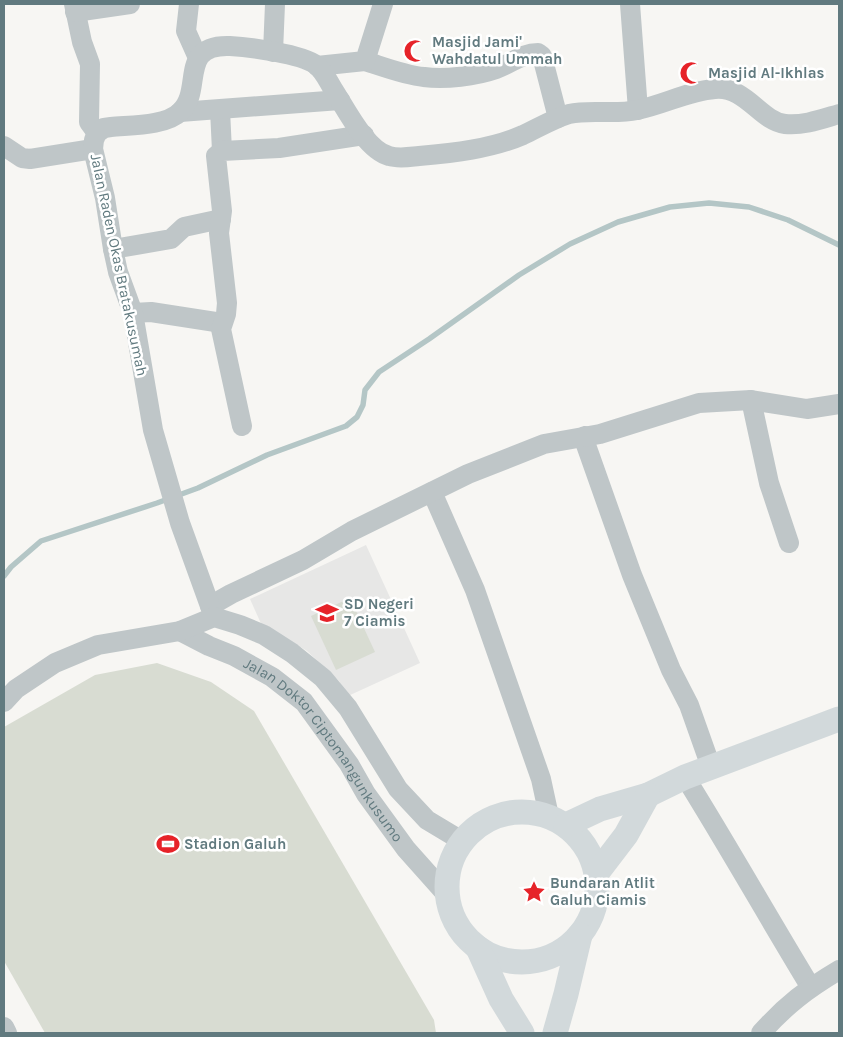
<svg xmlns="http://www.w3.org/2000/svg" width="843" height="1037" font-family="Karla,sans-serif">
	<style>
		.built { fill: #e7e7e6 }
		.green { fill: #d8dcd2 }
		.lines { fill: none; stroke-linecap: round; stroke-linejoin: round }
		.stream { stroke: #b4c6c6; stroke-width: 5.5 }
		.minor { stroke: #bfc6c8; stroke-width: 20 }
		.major { stroke: #d2d9db; stroke-width: 25 }
		.labels { text-anchor: middle; stroke-width: 5; stroke-linejoin: round; paint-order: stroke }
		.poi-label { font-size: 15px; font-weight: bold; fill: #617a7f; stroke: #fff; text-anchor: start }
		.street-label { font-size: 15px; fill: #617a7f; stroke: #fff }
	</style>
	<rect width="100%" height="100%" fill="#f7f6f3"/>
	<path class="built" d="M366,545l54,118 -72,33 -9,-15 -32,-30 -16,-10 -28,-13 -13,-29z"/>
	<g class="green">
		<path d="M350,598l25,54 -39,18 -25,-54z"/>
		<path d="M157,663l54,19 43,29 180,309 2,13h-391l-41,-72v-234l91,-52z"/>
	</g>
	<g class="lines">
		<path class="stream" d="M4,576l7,-9 30,-26 116,-38 41,-15 69,-33 79,-29 11,-9 6,-12 2,-15 14,-18 50,-33 90,-64 51,-31 48,-22 52,-15 39,-4 40,4 39,13 51,25"/>
		<g class="minor">
			<path d="M74,4l8,38 8,22 -1,58 8,11"/>
			<path d="M189,4l-3,27 12,27"/>
			<path d="M630,4l8,106"/>
			<path d="M75,12l55,-8"/>
			<path d="M273,52l2,-48"/>
			<path d="M365,61c19,6 39,14 59,16 21,3 52,-1 72,-8 15,-5 26,-16 42,-16l4,3 16,62"/>
			<path d="M317,66l48,-5 18,-57"/>
			<path d="M220,110l2,41"/>
			<path d="M180,112l160,-12"/>
			<path d="M4,146l18,12 8,1 63,-10"/>
			<path d="M113,249l58,-10 13,-12 37,-8"/>
			<path d="M133,313l18,-1 71,11"/>
			<path d="M751,400l18,83 20,60"/>
			<path d="M242,426l-21,-97 5,-15 1,-11 -8,-70 3,-22 -6,-55 6,-5 57,-3 85,-13"/>
			<path d="M585,436l1,9 46,130 39,95 18,35 22,62"/>
			<path d="M432,492l43,98 66,189 8,37"/>
			<path d="M210,606l21,-12 72,-34 49,-29 116,-57 76,-30 56,-10 99,-31 52,-3 56,9 32,-5"/>
			<path d="M214,617l-34,-94 -27,-93 -20,-117 -15,-41 -5,-23 -8,-51 -12,-49 1,-9 3,-7 7,-5 7,-1c19,-2 55,-1 69,-15 24,-21 -3,-68 50,-66 19,1 72,8 86,19 8,6 12,16 17,24 13,20 33,61 56,67 10,3 20,1 30,0 34,-3 72,-7 104,-21 15,-7 30,-16 46,-21 22,-5 45,1 68,-4 26,-5 51,-19 78,-21 31,-3 45,32 70,35 18,2 37,-5 54,-10"/>
			<path id="s1" d="M180,631l29,15 25,10 38,21 32,25 45,62 17,30 40,55 41,46"/>
			<path d="M4,702l12,-13 39,-26 43,-18 82,-14 34,-14 26,8 24,10 28,18 31,25 25,30 50,81 29,31 35,21"/>
			<path d="M685,777c43,69 83,140 125,209"/>
			<path d="M4,1027l3,6"/>
			<path d="M761,1033c25,-28 46,-44 78,-63"/>
		</g>
		<g class="major">
			<circle cx="522" cy="887" r="75"/>
			<path d="M566,825l34,-16 48,-14 37,-18 154,-58"/>
			<path d="M597,873l29,-38 22,-40"/>
			<path d="M478,948l23,51 21,34"/>
			<path d="M555,1033l11,-39 14,-59"/>
		</g>
	</g>
	<defs>
		<symbol id="mosque-bare" viewBox="-9 -9 18 18"><path d="M3.5-4.9A6 6 0 1 0 3.5 4.9A5 5 0 1 1 3.5-4.9Z" fill="#e62329" stroke="#fff" stroke-width="2.5" paint-order="stroke"/></symbol>
		<symbol id="school-bare" viewBox="-9 -9 18 18"><path d="M0-5L7-2L0 1L-7-2ZM-4 1L0 2.5L4 1V4Q0 6-4 4Z" fill="#e62329" stroke="#fff" stroke-width="2.5" paint-order="stroke"/></symbol>
		<symbol id="stadium-bare" viewBox="-9 -9 18 18"><path d="M0-5a6.5 5 0 1 0 0 10a6.5 5 0 1 0 0-10ZM-3.5-1.8h7v3.6h-7Z" fill="#e62329" stroke="#fff" stroke-width="2.5" paint-order="stroke"/></symbol>
		<symbol id="sight-bare" viewBox="-9 -9 18 18"><path d="M0-6L1.8-2.2L6-1.7L2.9 1.2L3.7 5.4L0 3.3L-3.7 5.4L-2.9 1.2L-6-1.7L-1.8-2.2Z" fill="#e62329" stroke="#fff" stroke-width="2.5" paint-order="stroke"/></symbol>
	</defs>
	<g fill-rule="evenodd">
		<use href="#mosque-bare" x="399" y="35" width="32" height="32"/>
		<use href="#mosque-bare" x="675" y="57" width="32" height="32"/>
		<use href="#school-bare" x="311" y="597" width="32" height="32"/>
		<use href="#stadium-bare" x="152" y="828" width="32" height="32"/>
		<use href="#sight-bare" x="518" y="876" width="32" height="32"/>
	</g>
	<g class="labels">
		<g class="poi-label">
			<text x="432" y="47">Masjid Jami'<tspan x="432" dy="17">Wahdatul Ummah</tspan></text>
			<text x="708" y="78">Masjid Al-Ikhlas</text>
			<text x="344" y="609">SD Negeri<tspan x="344" dy="17">7 Ciamis</tspan></text>
			<text x="184" y="849">Stadion Galuh</text>
			<text x="550" y="888">Bundaran Atlit<tspan x="550" dy="17">Galuh Ciamis</tspan></text>
		</g>
		<g class="street-label">
			<text transform="translate(119 265) rotate(78)" y="5">Jalan Raden Okas Bratakusumah</text>
			<text dy="5" stroke="none"><textPath href="#s1" startOffset="192">Jalan Doktor Ciptomangunkusumo</textPath></text>
		</g>
	</g>
	<rect width="843" height="1037" fill="none" stroke="#617a7f" stroke-width="10"/>
</svg>
